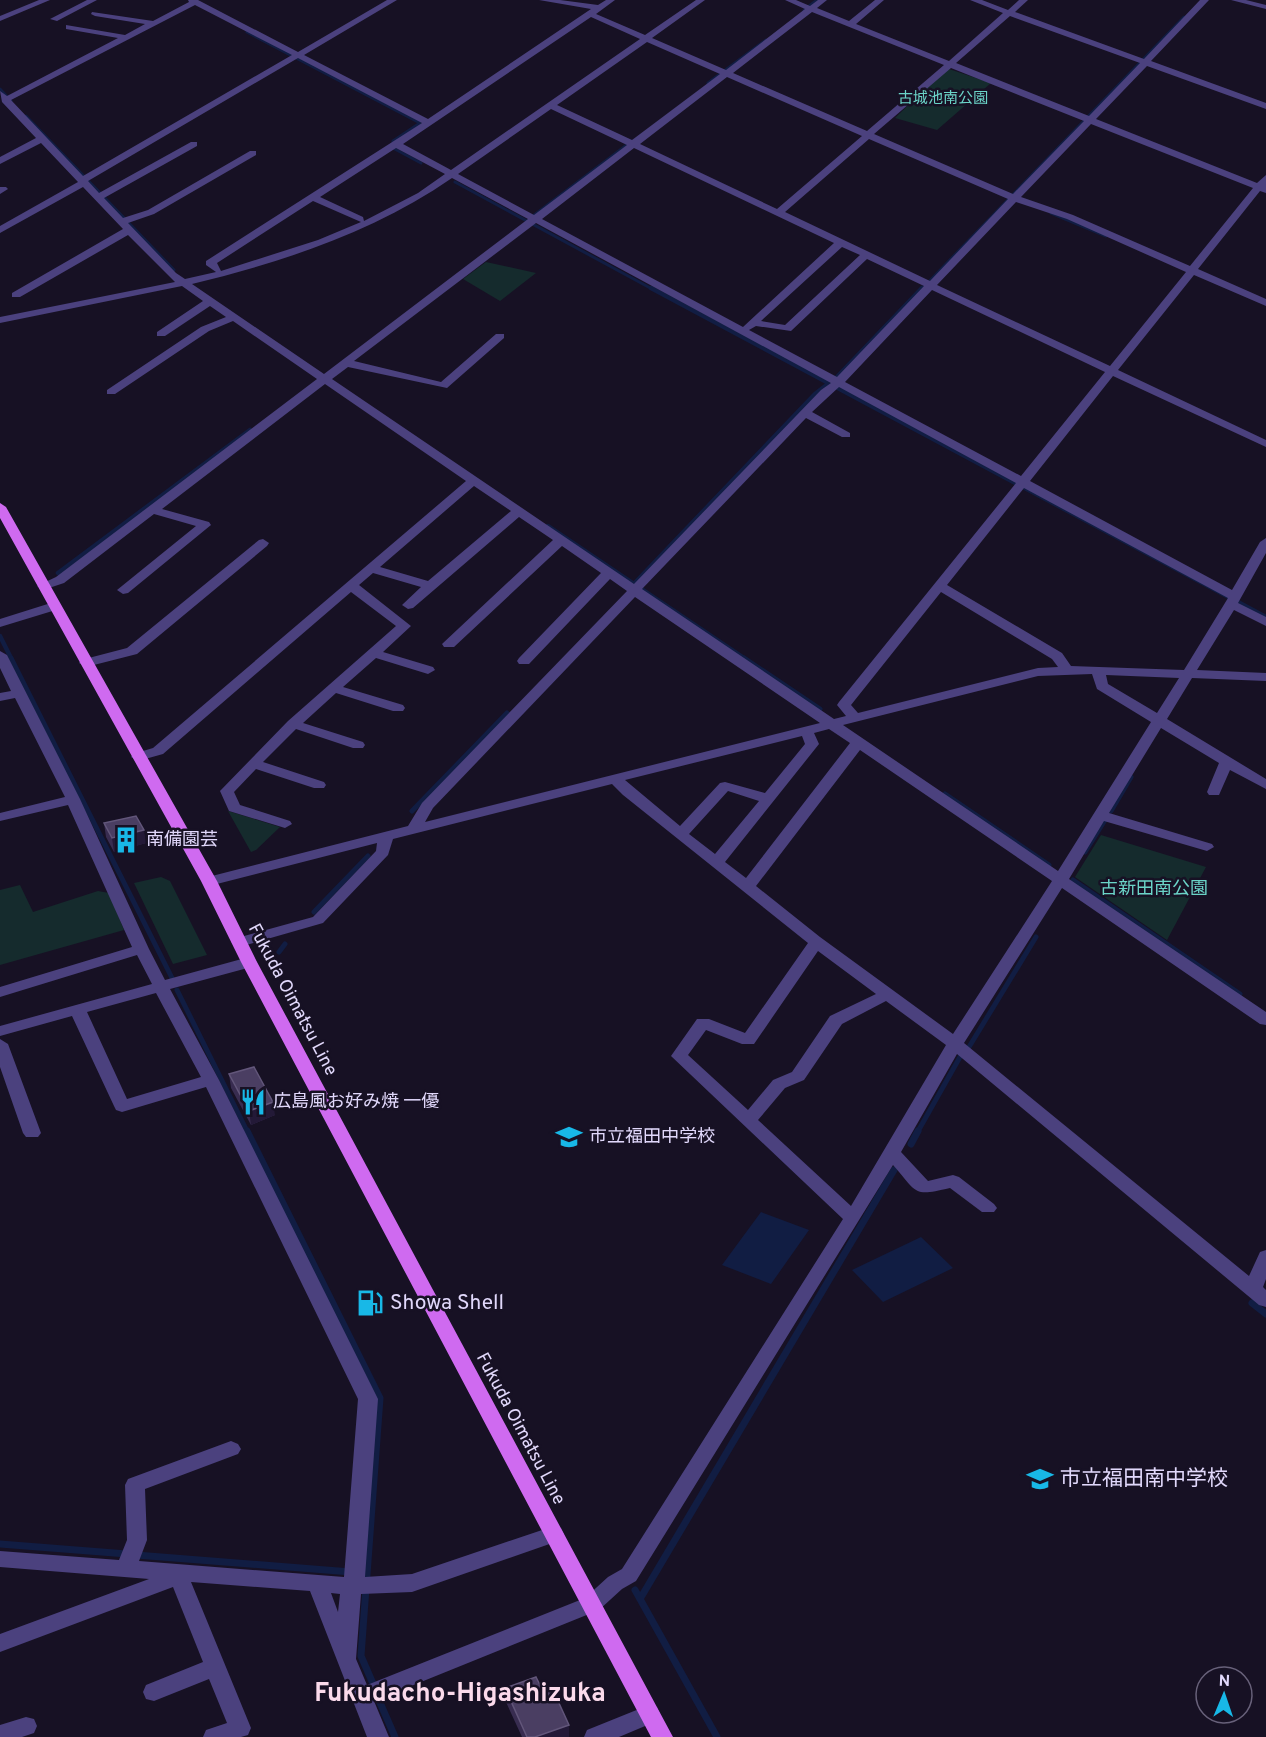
<svg xmlns="http://www.w3.org/2000/svg" width="1266" height="1737" font-family="Overpass,'Noto Sans JP',sans-serif">
<style>
.green{fill:#152b2d}
.water{fill:#111d43}
.lines{fill:none;stroke-linecap:round;stroke-linejoin:round}
.stream-far3{stroke:#111d43;stroke-width:3}
.stream-far2{stroke:#111d43;stroke-width:4.5}
.stream-far1{stroke:#111d43;stroke-width:5}
.stream{stroke:#111d43;stroke-width:7}
.minor{fill:#4b417e;fill-rule:evenodd}
.major{fill:#cf6af0;fill-rule:evenodd}
.wall{fill:#382c50}
.shaded-wall{fill:#231937}
.building{fill:#4a3e62;stroke:#62567a;stroke-width:1.5}
.labels{text-anchor:middle;dominant-baseline:central;stroke-width:5;stroke-linejoin:round;paint-order:stroke}
.far-park-label{font-size:15px;fill:#6bd4c8;stroke:#171124}
.poi-label{font-size:18px;fill:#e1d8fb;stroke:#171124;text-anchor:start}
.park-label{font-size:18px;fill:#6bd4c8;stroke:#171124}
.street-label{font-size:18px;fill:#e1d8fb;stroke:#171124}
.near-poi-label{font-size:21px;fill:#e1d8fb;stroke:#171124;text-anchor:start}
.near-quarter-label{font-size:26px;font-weight:bold;fill:#fbdaeb;stroke:#171124}
</style>
<rect width="100%" height="100%" fill="#171124"/>
<path class="green" d="M946,68L991,83L937,130L895,118Z
M486,262L536,273L500,301L463,279Z
M228,811L280,827L256,850L251,852Z
M1101,835L1206,867L1167,940L1075,877Z
M161,877L170,881L207,955L173,964L134,883Z
M20,885L33,912L98,891L109,893L124,930L0,965V890Z"/>
<path class="water" d="M761,1212L809,1230L771,1284L722,1265Z
M921,1237L953,1268L883,1302L852,1270Z"/>
<g class="lines">
<path class="stream-far3" d="M804,10L817,0
M247,32L420,123L393,141V148L421,163
M708,83L766,40
M0,89L11,101
M26,116L174,270
M455,182L654,290
M1051,213L1106,236
M533,216L632,141
M921,290L1184,17"/>
<path class="stream-far2" d="M651,288L1266,617
M548,526L747,660
M58,573L250,430
M631,587L815,394L837,377L922,288
M0,636L12,660"/>
<path class="stream-far1" d="M11,658L172,978
M744,658L820,709
M945,794L1049,865
M412,811L507,713
M1111,811L1131,777
M1085,852L1105,820
M1073,880L1240,994
M314,912L368,856
M279,952L285,944
M177,990L248,1133
M969,1047L1036,937
M917,1133L960,1057"/>
<path class="stream" d="M247,1131L380,1398L361,1656L374,1686
M911,1144L918,1131
M1252,1303L1266,1314
M0,1544L127,1554
M136,1555L351,1572
M635,1590L717,1737
M640,1599L894,1170
M378,1698L395,1737"/>
<path class="minor" d="M39,0H50L0,21V16Z
M87,0H97L57,21L50,19Z
M188,0H198L298,52L387,0H397L304,55L428,119L591,9L539,0H560L598,5L606,0H615L596,14L645,35L696,0H705L652,38L726,70L805,9L785,0H796L810,6L818,0H827L817,8L849,21L875,0H884L856,24L949,61L1003,13L970,0H982L1008,10L1019,0H1028L1015,12L1144,59L1200,0H1209L1151,61L1266,103V109L1147,66L1096,119L1257,183L1266,175V193L1260,191L1198,269L1266,299V306L1194,275L1118,370L1266,440V447L1113,376L1030,481L1232,590L1260,542L1266,538V553L1238,603L1266,617V626L1234,610L1197,670L1266,673V681L1192,678L1167,719L1266,779V789L1230,770L1219,795H1209L1207,792L1219,763L1161,728L1109,813L1212,844L1214,847L1207,851L1104,821L1069,879L1266,1012V1025L1260,1024L1062,888L964,1043L1249,1276L1260,1252L1266,1250V1279L1263,1287L1266,1290V1307L1259,1305L957,1054L901,1152L928,1181L953,1175L959,1177L994,1204L997,1208L994,1212H982L950,1188C912,1197 918,1193 893,1165L636,1581L622,1589L599,1610L374,1701L389,1737H367L310,1591L191,1582L251,1728L248,1735L241,1737H203L206,1730L227,1723L209,1679L154,1701L146,1699L143,1692L146,1685L203,1662L173,1587L0,1652V1634L149,1579L0,1567V1551L119,1560L127,1540L125,1485L128,1479L231,1441L238,1444L241,1449L238,1454L145,1489L147,1540L139,1561L344,1577L358,1399L206,1087L122,1112L116,1110L114,1106L72,1016L0,1036V1026L152,984L137,955L0,997V987L132,947L68,805L0,821V813L65,797L15,698L0,701V693L11,691L0,668V651L7,655L80,799L149,949L165,980L249,957L257,962L255,966L170,989L219,1080L378,1399L365,1577L412,1574L554,1526L561,1528L564,1534L561,1540L412,1592L361,1594L356,1659L367,1685L585,1598L608,1577L622,1569L843,1219L671,1056L697,1019H709L745,1033L808,943L623,795L612,784L393,839L388,855L323,923L239,947L231,942L233,939L313,917L376,851L377,843L209,886L201,881L204,878L408,826L422,803L627,591L610,579L529,664H519L517,661L519,658L601,573L562,546L454,647H444L442,644L553,540L519,517L413,608L408,609L402,605L421,587L373,573L359,585L411,626L383,652L433,667L435,670L428,674L376,658L343,687L403,705L405,708L403,711H393L336,693L303,723L363,742L365,745L363,748H353L296,729L263,762L324,782L326,785L324,788H314L256,769L234,792L240,805L290,821L292,824L285,828L229,811L220,791L288,721L396,626L351,592L163,754L138,761L131,757L133,754L153,748L466,481L325,384L162,509L209,522L211,525L128,593L123,594L117,590L196,526L154,514L64,583L43,590L37,586L56,577L317,379L233,321L209,331L115,394H107V390L201,327L226,317L210,306L165,336H157V332L203,301L182,286L0,323V317L175,282L128,235L20,297H12V293L123,229L83,187L0,233V226L78,182L41,143L0,164V157L36,138L2,102L0,91L7,96L118,38L66,29V25L125,35L145,24L95,16L91,14L92,12L153,21L189,2ZM195,5L292,55L83,176L11,100ZM812,12L944,65L867,131L733,73ZM1010,16L1140,63L1089,116L956,63ZM591,17L640,39L451,170L403,144ZM647,42L720,74L632,140L557,105ZM298,58L422,123L206,261V265L216,272L185,279L176,273L128,223L154,214L256,155V151H250L148,210L123,218L104,198L197,146V142H191L99,193L88,181ZM951,68L1084,121L1013,194L874,134ZM727,77L862,136L777,209L640,144ZM551,109L627,145L534,215L458,174ZM1091,124L1253,188L1190,266L1073,215L1021,197ZM869,139L1008,199L930,281L785,212ZM396,148L445,174L418,193L364,221L363,217L320,197ZM634,148L834,243L743,327L542,219ZM452,178L528,219L324,374L192,284C283,262 374,232 452,178ZM313,201L361,222L318,240L221,271L217,263ZM1016,202L1067,219L1186,272L1110,366L937,285ZM536,223L831,383L821,390L634,584L332,379L348,367L447,388L504,338V334H496L441,382L354,361ZM842,247L860,255L785,325L761,321ZM867,259L924,286L837,377L749,330L756,326L791,331ZM932,290L1105,372L1021,476L845,382ZM839,387L1016,483L839,702L837,705L846,716L834,719L642,589L806,418L842,437H850V433L812,412ZM474,486L511,511L428,581L380,567ZM1024,488L1228,598L1184,670L1071,666L1062,653L947,585ZM941,592L1052,659L1058,667L1038,668L858,713L851,705ZM635,597L820,723L425,822L433,808ZM1092,674L1097,689L1151,722L1058,871L843,725L1038,676ZM1106,675L1179,678L1157,713L1108,684ZM829,729L850,743L746,878L725,862L819,744L814,733ZM802,736L805,744L765,793L725,782L720,783L680,826L625,780ZM860,750L1052,881L953,1034L820,937L756,886ZM728,791L759,801L715,854L689,834ZM818,951L876,994L830,1016L792,1072L773,1080L748,1110L688,1055L706,1030L742,1044H754ZM156,993L201,1077L127,1099L87,1012ZM886,1001L946,1045L851,1206L758,1120L785,1088L804,1080L842,1024ZM331,1593L340,1594L338,1612Z
M1231,0H1246L1266,5V9Z
M0,187H6L8,189L0,194Z
M263,539L269,543L267,546L137,654L86,667L79,663L81,660L127,648L259,540Z
M54,602L60,606L59,609L0,627V619Z
M0,1039L8,1044L41,1133L38,1137H26L23,1133L0,1067Z
M649,1705L657,1707L660,1714L657,1721L619,1737H584L587,1730Z
M26,1717L34,1719L37,1726L34,1733L22,1737H0V1725Z"/>
<path class="major" d="M0,503L6,507L217,881L257,962L673,1737H651L241,962L201,881L0,518Z"/>
</g>
<path class="wall" d="M104,823L146,843L114,852L106,837Z
M229,1074L275,1115L251,1125L231,1088Z
M505,1688L543,1691L569,1737H522L506,1702Z"/>
<path class="shaded-wall" d="M144,830L146,843L114,852L112,838Z
M273,1102L275,1115L251,1125L249,1111Z
M569,1725V1737H535Z"/>
<path class="building" d="M136,816L144,830L112,838L104,823Z
M254,1067L273,1102L249,1111L229,1074Z
M536,1677L543,1691L552,1688L569,1725L535,1737H527L505,1688Z"/>
<defs>
<g id="building-bare" transform="scale(2.07)"><path d="M-4-6H4V6H1V3H-1V6H-4ZM-2.5-4.3h1.7v1.8h-1.7ZM.8-4.3h1.7v1.8H.8ZM-2.5-1h1.7V.8h-1.7ZM.8-1h1.7V.8H.8Z" fill="#18b8e7" stroke="#171124" stroke-width="2.5" paint-order="stroke"/></g>
<g id="restaurant-bare" transform="scale(2.07)"><path d="M-5-6h1v4h1v-4h1v4h1v-4h1v5L-1.5 .5V6h-2V.5L-5-1ZM5-6V6H3V1.5H1.5Q1.5-4 5-6Z" fill="#18b8e7" stroke="#171124" stroke-width="2.5" paint-order="stroke"/></g>
<g id="school-bare" transform="scale(2.07)"><path d="M0-5L7-2L0 1L-7-2ZM-4 1L0 2.5L4 1V4Q0 6-4 4Z" fill="#18b8e7" stroke="#171124" stroke-width="2.5" paint-order="stroke"/></g>
<g id="fuel-bare" transform="scale(2.07)"><path d="M-5.5-6h7V0h2V4h1.3V-2.5L3-4.5l.8-.8L6-3V5H2.5V1h-1V6h-7ZM-4.2-4.7v3.2H.2V-4.7Z" fill="#18b8e7" stroke="#171124" stroke-width="2.5" paint-order="stroke"/></g>
</defs>
<g fill-rule="evenodd">
<use href="#building-bare" x="126" y="840"/>
<use href="#restaurant-bare" x="253" y="1102"/>
<use href="#school-bare" x="569" y="1137"/>
<use href="#fuel-bare" x="370" y="1303"/>
<use href="#school-bare" x="1040" y="1479"/>
</g>
<g class="labels">
<g class="far-park-label">
<text x="943" y="99">古城池南公園</text>
</g>
<g class="poi-label">
<text x="146" y="840">南備園芸</text>
<text x="273" y="1102">広島風お好み焼 一優</text>
<text x="589" y="1137">市立福田中学校</text>
</g>
<g class="park-label">
<text x="1154" y="889">古新田南公園</text>
</g>
<g class="street-label">
<text transform="translate(292 1000) rotate(62)">Fukuda Oimatsu Line</text>
<text transform="translate(520 1429) rotate(62)">Fukuda Oimatsu Line</text>
</g>
<g class="near-poi-label">
<text x="390" y="1303">Showa Shell</text>
<text x="1060" y="1479">市立福田南中学校</text>
</g>
<g class="near-quarter-label">
<text x="460" y="1694">Fukudacho-Higashizuka</text>
</g>
</g>
<g transform="translate(1224 1695) rotate(2)"><circle r="28" fill="#171124" stroke="#68617a" stroke-width="1.5"/>
<path d="M0-4.5L10 22L0 15L-10 22Z" fill="#18b8e7"/>
<text y="-9" font-size="16" font-weight="bold" text-anchor="middle" fill="#e1d8fb">N</text>
</g>
</svg>
